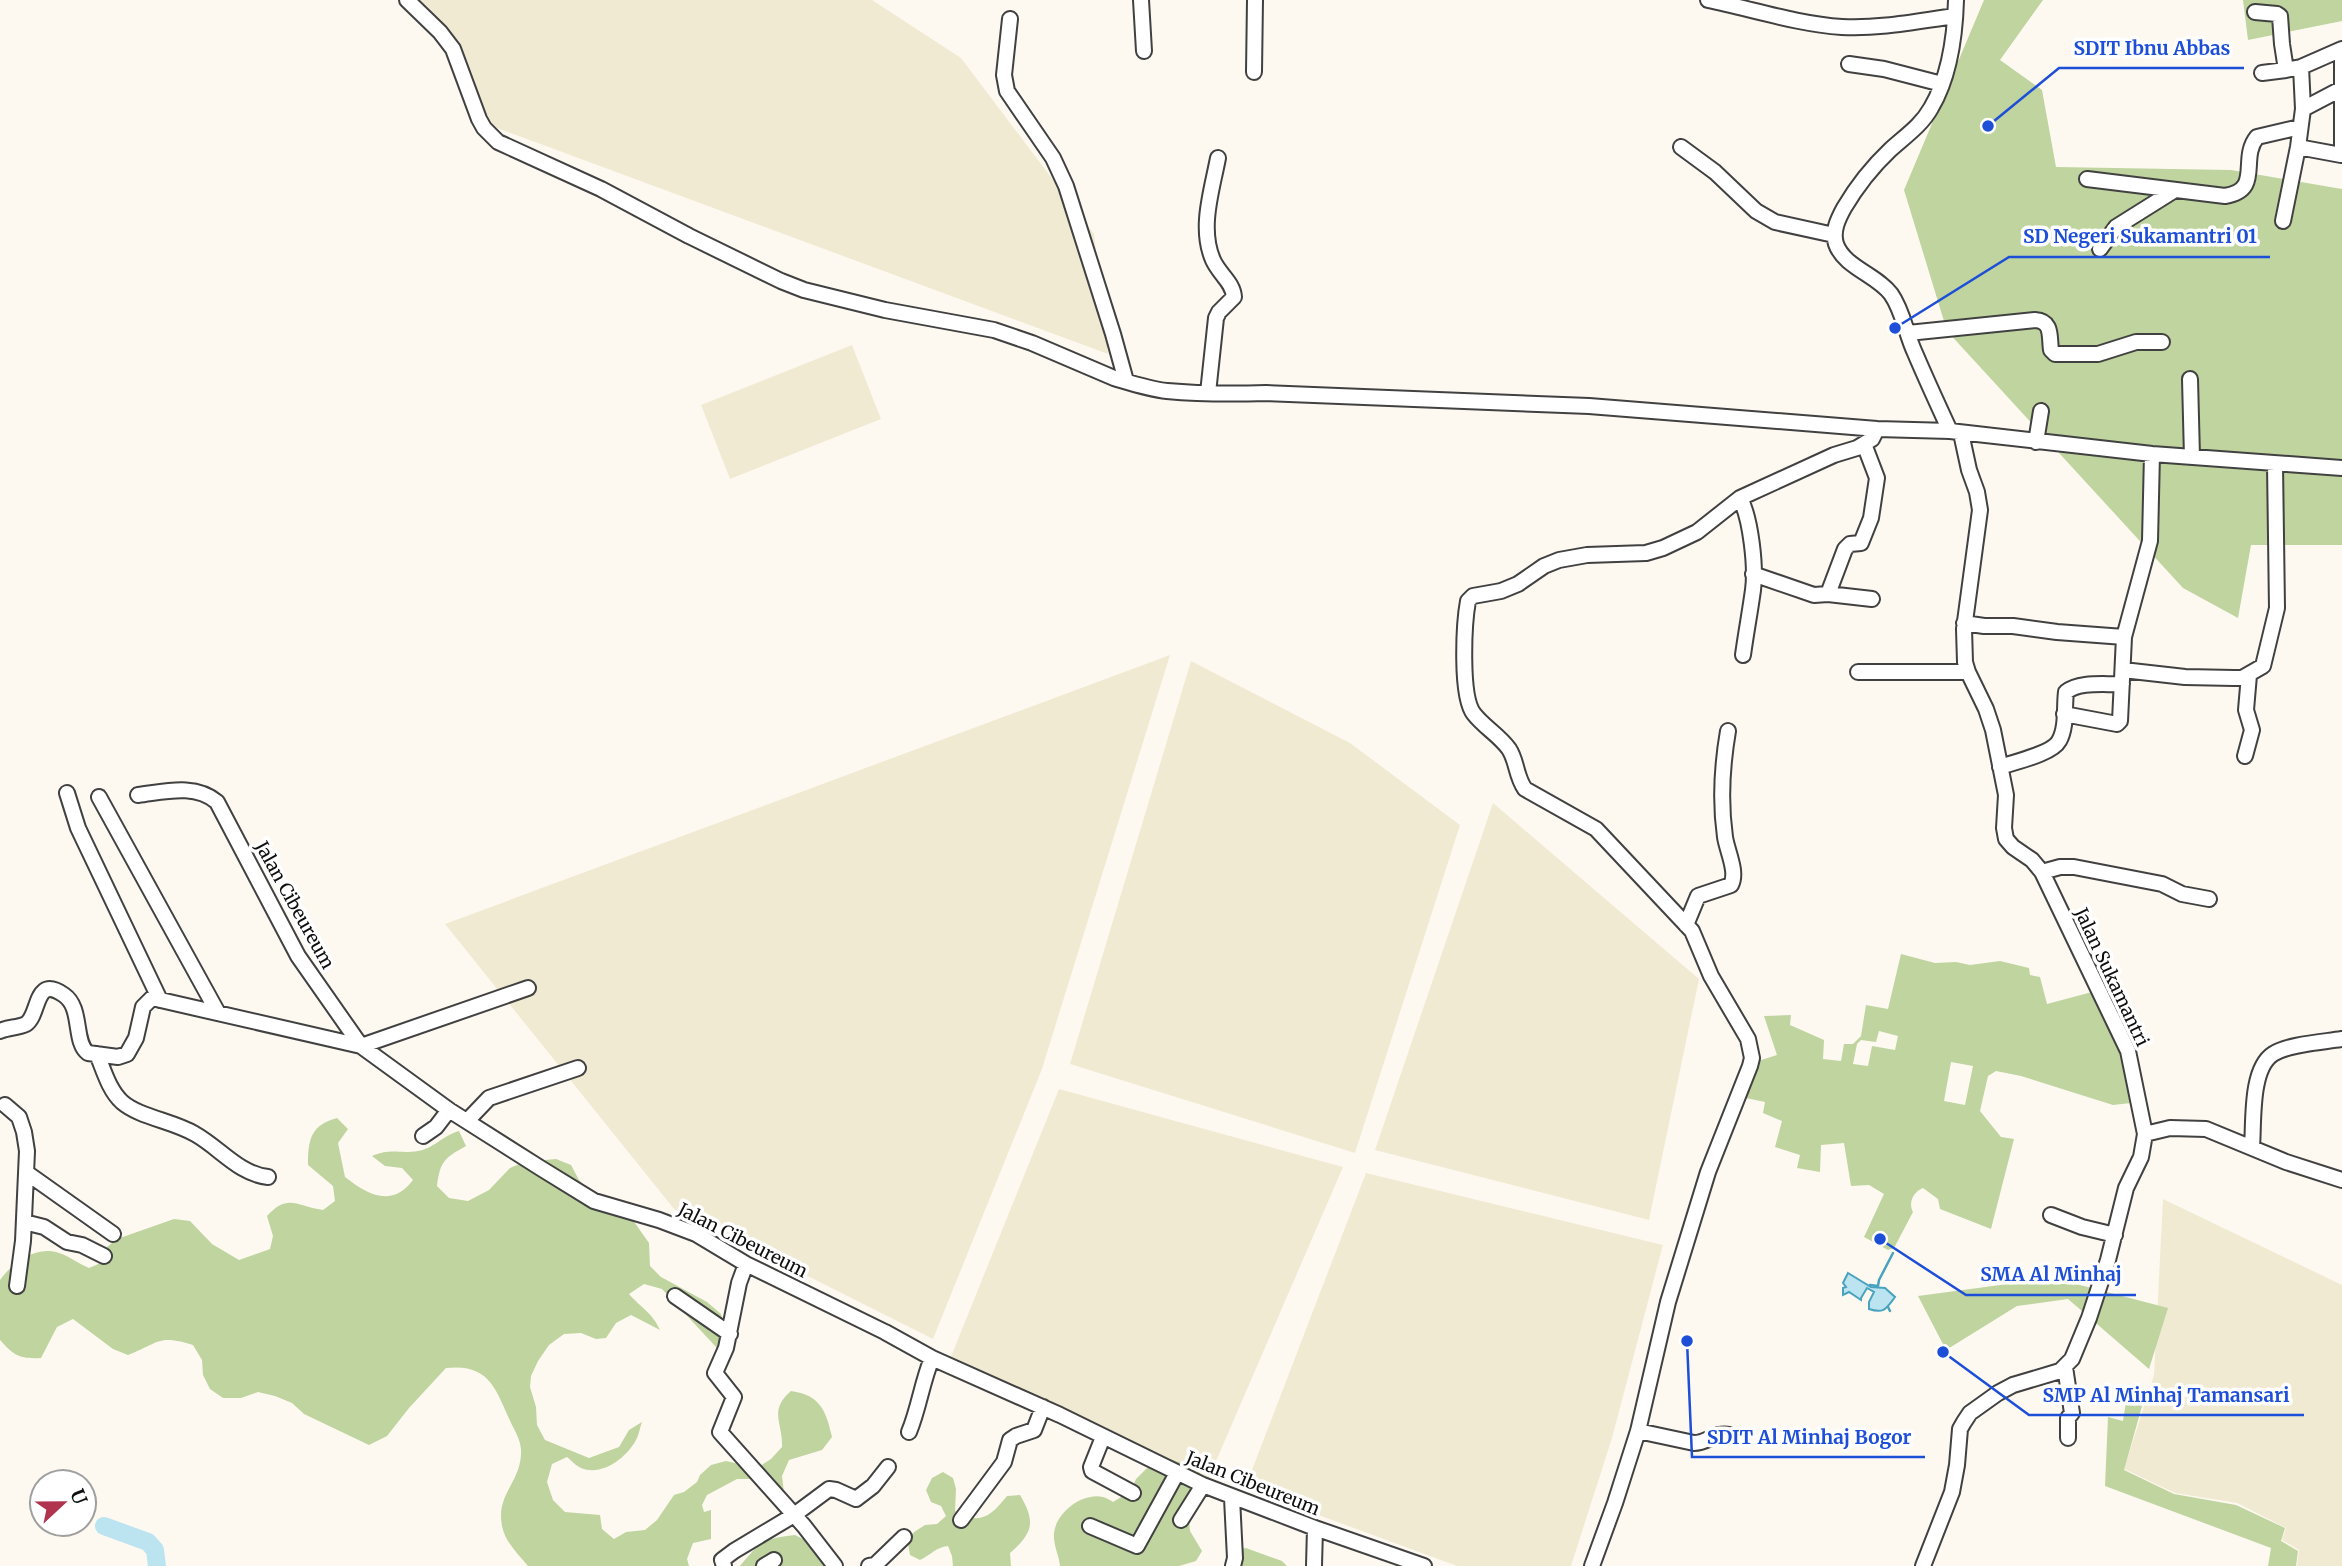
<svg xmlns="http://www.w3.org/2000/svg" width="2342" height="1566" font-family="Merriweather,serif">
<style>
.farmland{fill:#f1ead3}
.forest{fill:#bfd49f;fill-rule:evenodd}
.water{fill:#bbe4f0;stroke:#49a3bf;stroke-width:2}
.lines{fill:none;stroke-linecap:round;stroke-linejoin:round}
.stream{stroke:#49a3bf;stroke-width:2.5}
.river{stroke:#bbe4f0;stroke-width:18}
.minor-casing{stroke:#414141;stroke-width:18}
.minor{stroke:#fff;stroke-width:14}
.labels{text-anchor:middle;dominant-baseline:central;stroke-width:7;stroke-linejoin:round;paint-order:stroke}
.street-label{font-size:18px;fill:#0e0e0e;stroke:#fff}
.leader{fill:none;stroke:#1d4ed8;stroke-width:2.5}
.callout-dot{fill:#1d4ed8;stroke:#fff;stroke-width:2.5}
.callout-label{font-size:19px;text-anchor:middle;font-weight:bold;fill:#1d4ed8;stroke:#fff;stroke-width:7;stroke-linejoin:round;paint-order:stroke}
</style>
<rect width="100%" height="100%" fill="#fdf9f1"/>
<path class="farmland" d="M413,0H872L961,58L1094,234L1108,354L489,125L458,45Z
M852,345L881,419L730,479L701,405Z
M1170,655L1042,1069L933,1339L674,1209L445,924Z
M1191,661L1350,743L1460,825L1355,1153L1070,1064Z
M1493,803L1699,979L1649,1220L1375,1150Z
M1059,1089L1343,1167L1207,1482L950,1359Z
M1366,1173L1663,1245L1612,1438L1571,1566H1457L1245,1488Z
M2163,1199L2342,1285V1566H2297L2299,1550L2282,1540L2286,1528L2237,1503L2175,1493L2124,1469L2154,1375Z"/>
<path class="forest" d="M1984,0H2043L2000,60L2042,90L2056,167L2231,170L2342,189V545H2251L2238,618L2183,588L1947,331L1904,190Z
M2243,0H2342V21L2248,40Z
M1901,954L1935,963L1956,962L1970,965L2000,961L2029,968L2030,975L2040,977L2047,1004L2092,992L2117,1041L2131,1103L2113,1105L2021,1076L1996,1071L1988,1076L1980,1111L2001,1137L2014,1139L1991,1229L1940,1209L1938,1199L1923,1188C1913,1192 1908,1203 1913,1212L1894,1248L1888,1250L1864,1237L1884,1194L1869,1185L1851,1186L1844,1143L1821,1145L1820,1172L1797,1168L1800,1155L1775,1147L1782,1121L1763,1113L1765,1102L1746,1098L1758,1061L1777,1055L1764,1016L1791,1015L1790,1025L1824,1040L1823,1059L1841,1061L1844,1044H1853L1861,1036L1866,1005L1888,1009ZM1879,1031L1898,1036L1895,1050L1872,1046L1868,1066L1853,1064L1857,1044L1861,1040L1876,1042ZM1951,1062L1973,1066L1965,1105L1944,1101Z
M337,1118L348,1129L338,1143L345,1177C368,1195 392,1208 413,1180L402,1168L385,1166L372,1156C391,1148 399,1154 418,1151C433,1149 442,1136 459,1131L466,1146C444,1158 440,1162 437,1186L449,1198L468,1201L489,1190L510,1168L524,1162L556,1159L571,1165L579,1180L590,1192L630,1216L649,1243L650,1266L661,1277L707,1302L721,1314L725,1331L717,1348L662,1289L644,1284L629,1294C642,1309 652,1312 660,1330L631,1315L616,1323L606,1338L596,1339L581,1333L564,1334L549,1345L538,1361L531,1376L530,1387L536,1407L537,1425L545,1440L589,1458L619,1447L629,1430L642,1422C640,1427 639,1434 637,1438C628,1457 602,1477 581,1468C576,1466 571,1460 567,1457L552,1464L547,1482L553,1500L565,1512L600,1515L602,1529L614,1539L626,1532L645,1530L657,1520L674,1495L684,1492L697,1482L700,1475L711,1465L726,1461L757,1468L771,1459L782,1447C783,1422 768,1411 791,1391C820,1395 826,1410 832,1437L822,1450L789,1460L782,1476L784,1493L754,1479H737L707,1495L702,1505L704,1512L711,1510V1539L693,1543L687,1559L689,1566H528C518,1554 505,1542 502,1526C496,1495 519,1484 521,1455C522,1443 517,1435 512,1425C496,1391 491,1363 446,1368L409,1408L387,1436L369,1445L304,1414L292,1403L275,1396L258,1392L241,1398H223L210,1389L203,1375L202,1360L193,1345C158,1334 159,1343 128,1355L113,1349L73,1319L57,1327L41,1358C20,1359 14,1356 0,1340V1280C12,1263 36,1245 59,1253C69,1256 79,1264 89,1268L103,1262L107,1247L117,1239L174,1219L190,1221L212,1244L239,1260L270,1249L273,1236L267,1216C288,1193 296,1206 323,1210L335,1201L333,1186L308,1165C308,1139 311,1125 337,1118Z
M2053,1278L2168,1308L2149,1369L2068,1299L2017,1306L1946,1350L1918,1296Z
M2128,1389L2146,1392L2124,1470L2174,1494L2236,1505L2285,1528L2281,1541L2298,1551L2296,1566H2268L2271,1548L2105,1486L2108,1417L2123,1421Z
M1169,1459C1190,1465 1206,1469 1208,1494L1189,1520L1190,1531L1202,1551L1196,1561L1179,1566H1060C1059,1555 1053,1545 1054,1533C1056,1513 1082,1492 1103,1497C1107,1498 1110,1500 1113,1502L1131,1491L1136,1479L1146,1469L1157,1463Z
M943,1472L953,1478L956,1489L955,1511C980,1526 991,1516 1007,1496L1020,1495C1036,1522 1033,1533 1010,1553L1011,1566H953L952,1556L948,1546C936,1547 931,1555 920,1560L910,1555L908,1543L914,1532L925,1525L937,1524L946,1516L941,1506L931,1502L926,1490L932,1478Z
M795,1535L809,1542L833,1566H740C761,1541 762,1539 795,1535Z
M1246,1548L1282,1561L1287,1566H1226L1232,1550Z"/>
<path class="water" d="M1848,1273L1871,1287L1885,1288L1895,1297C1886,1309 1884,1314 1869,1309V1302L1874,1292L1867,1288L1861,1298V1300L1849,1292L1843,1295V1288L1846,1287L1843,1283Z"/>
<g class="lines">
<path class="stream" d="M1870,1285L1878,1286L1879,1280L1893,1253
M1888,1307L1890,1311"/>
<path class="river" d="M104,1526L148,1542L155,1550L157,1566"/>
<g class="minor-casing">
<path id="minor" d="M407,0L440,32L453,49L479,119L484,128L498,142L601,189L689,236L781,281L804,290L885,310L994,330L1032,343L1114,378C1131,383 1149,389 1167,391C1200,394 1233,394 1266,393L1589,406L1877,429L1950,431L2152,454L2342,468
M1141,0L1144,51
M1708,0C1752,9 1797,24 1842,27C1880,29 1918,21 1955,16
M2255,12L2277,14L2280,16L2282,44L2286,70L2301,67L2342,49
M1010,19L1004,75L1007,91L1053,158L1066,186L1113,334L1126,381
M2342,52V155
M1849,64L1884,69L1942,84
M2301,67L2303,109
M1254,72L1255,0
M2262,73L2286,70
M1681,147L1715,172L1756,211L1775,222L1834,235
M2298,147L2341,155
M2087,179L2225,196C2263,190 2239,159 2257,137L2300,127
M2283,221L2298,147L2303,109L2341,89
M2100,249L2116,227L2175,190
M1908,333L2035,320C2053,321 2049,337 2051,350L2055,354H2098L2136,342H2162
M2190,379L2192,457
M1208,393L1216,318L1219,312L1234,297C1233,282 1219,274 1213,260C1199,228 1212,190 1218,158
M1950,431C1938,405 1926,379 1915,353C1906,334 1903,311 1891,294C1877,275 1844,267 1836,244C1832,231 1838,219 1844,208C1857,186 1871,168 1890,150C1904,137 1921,126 1931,108C1950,76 1955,37 1956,0
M2036,442L2041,411
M1864,444L1877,478L1871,518L1861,543L1850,544L1845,549L1828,594L1872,599
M1740,498C1751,519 1756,567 1753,590C1750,612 1746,633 1743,655
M1753,574L1814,595L1828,594
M1964,623L1984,626H2013L2057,632L2124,637
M2123,670L2185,677L2234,678H2242L2263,666L2277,608L2275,465
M1858,672H1968
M2064,714L2117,724L2120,721L2124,637L2150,541L2152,454
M2245,756L2252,730L2246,710L2249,675
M2000,767C2014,762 2052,754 2059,741C2067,727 2064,707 2066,692C2080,681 2105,685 2122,684
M67,793L78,828L160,1000
M138,795C164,792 195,783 217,802L298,956L361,1046L449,1110L542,1169L594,1201L659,1220L696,1234L746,1264L885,1332L932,1358L1060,1415L1203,1485L1315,1528L1424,1566
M99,797L218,1013
M2042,872L2060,867H2074L2162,884L2182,894L2209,899
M1686,925L1698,896L1731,885C1738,872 1727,851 1725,837C1720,802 1722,766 1728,731
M0,1031C8,1027 18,1028 26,1024C40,1015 34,974 64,995C83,1008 73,1042 88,1053L118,1057L127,1054L136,1038L143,1007L152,998L361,1046L528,988
M97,1054C104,1071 109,1090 122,1102C139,1117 173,1121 195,1134C220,1148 239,1174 268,1177
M5,1105L19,1117L24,1132L27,1151L23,1241L17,1286
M467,1121L489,1098L578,1068
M2145,1134L2170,1128L2206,1129L2286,1162L2342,1180
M423,1136L436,1127L449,1110
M2252,1147C2254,1122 2250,1069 2273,1054C2288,1044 2324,1042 2342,1039
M27,1173L113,1234
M2051,1215L2082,1227L2115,1235
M24,1222L44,1227L67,1242L82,1245L104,1256
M746,1264L739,1283L726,1348L715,1373L734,1397L720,1432L804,1526L835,1566
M675,1296L730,1334
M2065,1367L2072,1413L2068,1418V1438
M1638,1431L1694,1443C1708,1443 1713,1432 1730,1435
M909,1432C919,1408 922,1382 932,1358
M1103,1437L1091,1467L1092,1471L1133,1493
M1232,1498L1235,1558L1233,1566
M961,1520L1004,1462L1010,1440L1016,1436L1034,1430L1043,1407
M1181,1520L1203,1485
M1090,1526L1137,1546L1177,1473
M724,1566L722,1560L734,1551L794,1515L829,1489L836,1490L856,1499L873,1486L888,1467
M764,1566L774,1560
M869,1566L875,1565L904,1537
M1314,1566L1315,1528
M1592,1566L1615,1503L1638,1431L1668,1302L1708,1172L1750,1066L1752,1058L1748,1039L1711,976L1692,931L1596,829L1525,789C1516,777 1517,761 1509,749C1499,735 1484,727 1474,714C1460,697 1464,623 1468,601L1473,596L1501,591L1518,584L1544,566L1559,560L1587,555L1646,553L1663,548L1697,532L1740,498L1834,455L1857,448L1872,439L1877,429
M1923,1566L1952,1492L1957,1465L1960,1429L1964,1422L1970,1413L1998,1393L2013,1385L2060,1371L2072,1359L2089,1318L2108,1260L2126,1188L2141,1157L2145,1134L2128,1051L2042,872L2032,860L2013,847L2006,839L2004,828L2006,795L1993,730L1986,709L1968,672L1965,662L1964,629L1980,510L1977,492L1969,470L1961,433"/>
</g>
<use href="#minor" class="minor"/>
</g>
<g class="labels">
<g class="street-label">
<text transform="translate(295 905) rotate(61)">Jalan Cibeureum</text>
<text transform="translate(2112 977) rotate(65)">Jalan Sukamantri</text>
<text transform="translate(743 1240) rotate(27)">Jalan Cibeureum</text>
<text transform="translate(1253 1483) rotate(22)">Jalan Cibeureum</text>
</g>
</g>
<path class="leader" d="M1988 126L2059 68H2244M1895 328L2009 257H2270M1880 1239L1966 1295H2136M1943 1352L2029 1415H2304M1687 1341L1692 1457H1925"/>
<g class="callout-dot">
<circle cx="1988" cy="126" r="7"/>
<circle cx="1895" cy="328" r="7"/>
<circle cx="1880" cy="1239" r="7"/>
<circle cx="1943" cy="1352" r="7"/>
<circle cx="1687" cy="1341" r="7"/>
</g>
<g class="callout-label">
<text x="2152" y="55">SDIT Ibnu Abbas</text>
<text x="2140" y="243">SD Negeri Sukamantri 01</text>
<text x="2051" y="1281">SMA Al Minhaj</text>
<text x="2166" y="1402">SMP Al Minhaj Tamansari</text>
<text x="1809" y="1444">SDIT Al Minhaj Bogor</text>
</g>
<g transform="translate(63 1503) rotate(68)"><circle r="33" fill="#ffffff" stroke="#9f9f9f" stroke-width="2"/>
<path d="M0-5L12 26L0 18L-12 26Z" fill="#b0344d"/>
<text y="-10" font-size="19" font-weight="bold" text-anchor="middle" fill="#0e0e0e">U</text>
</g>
</svg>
